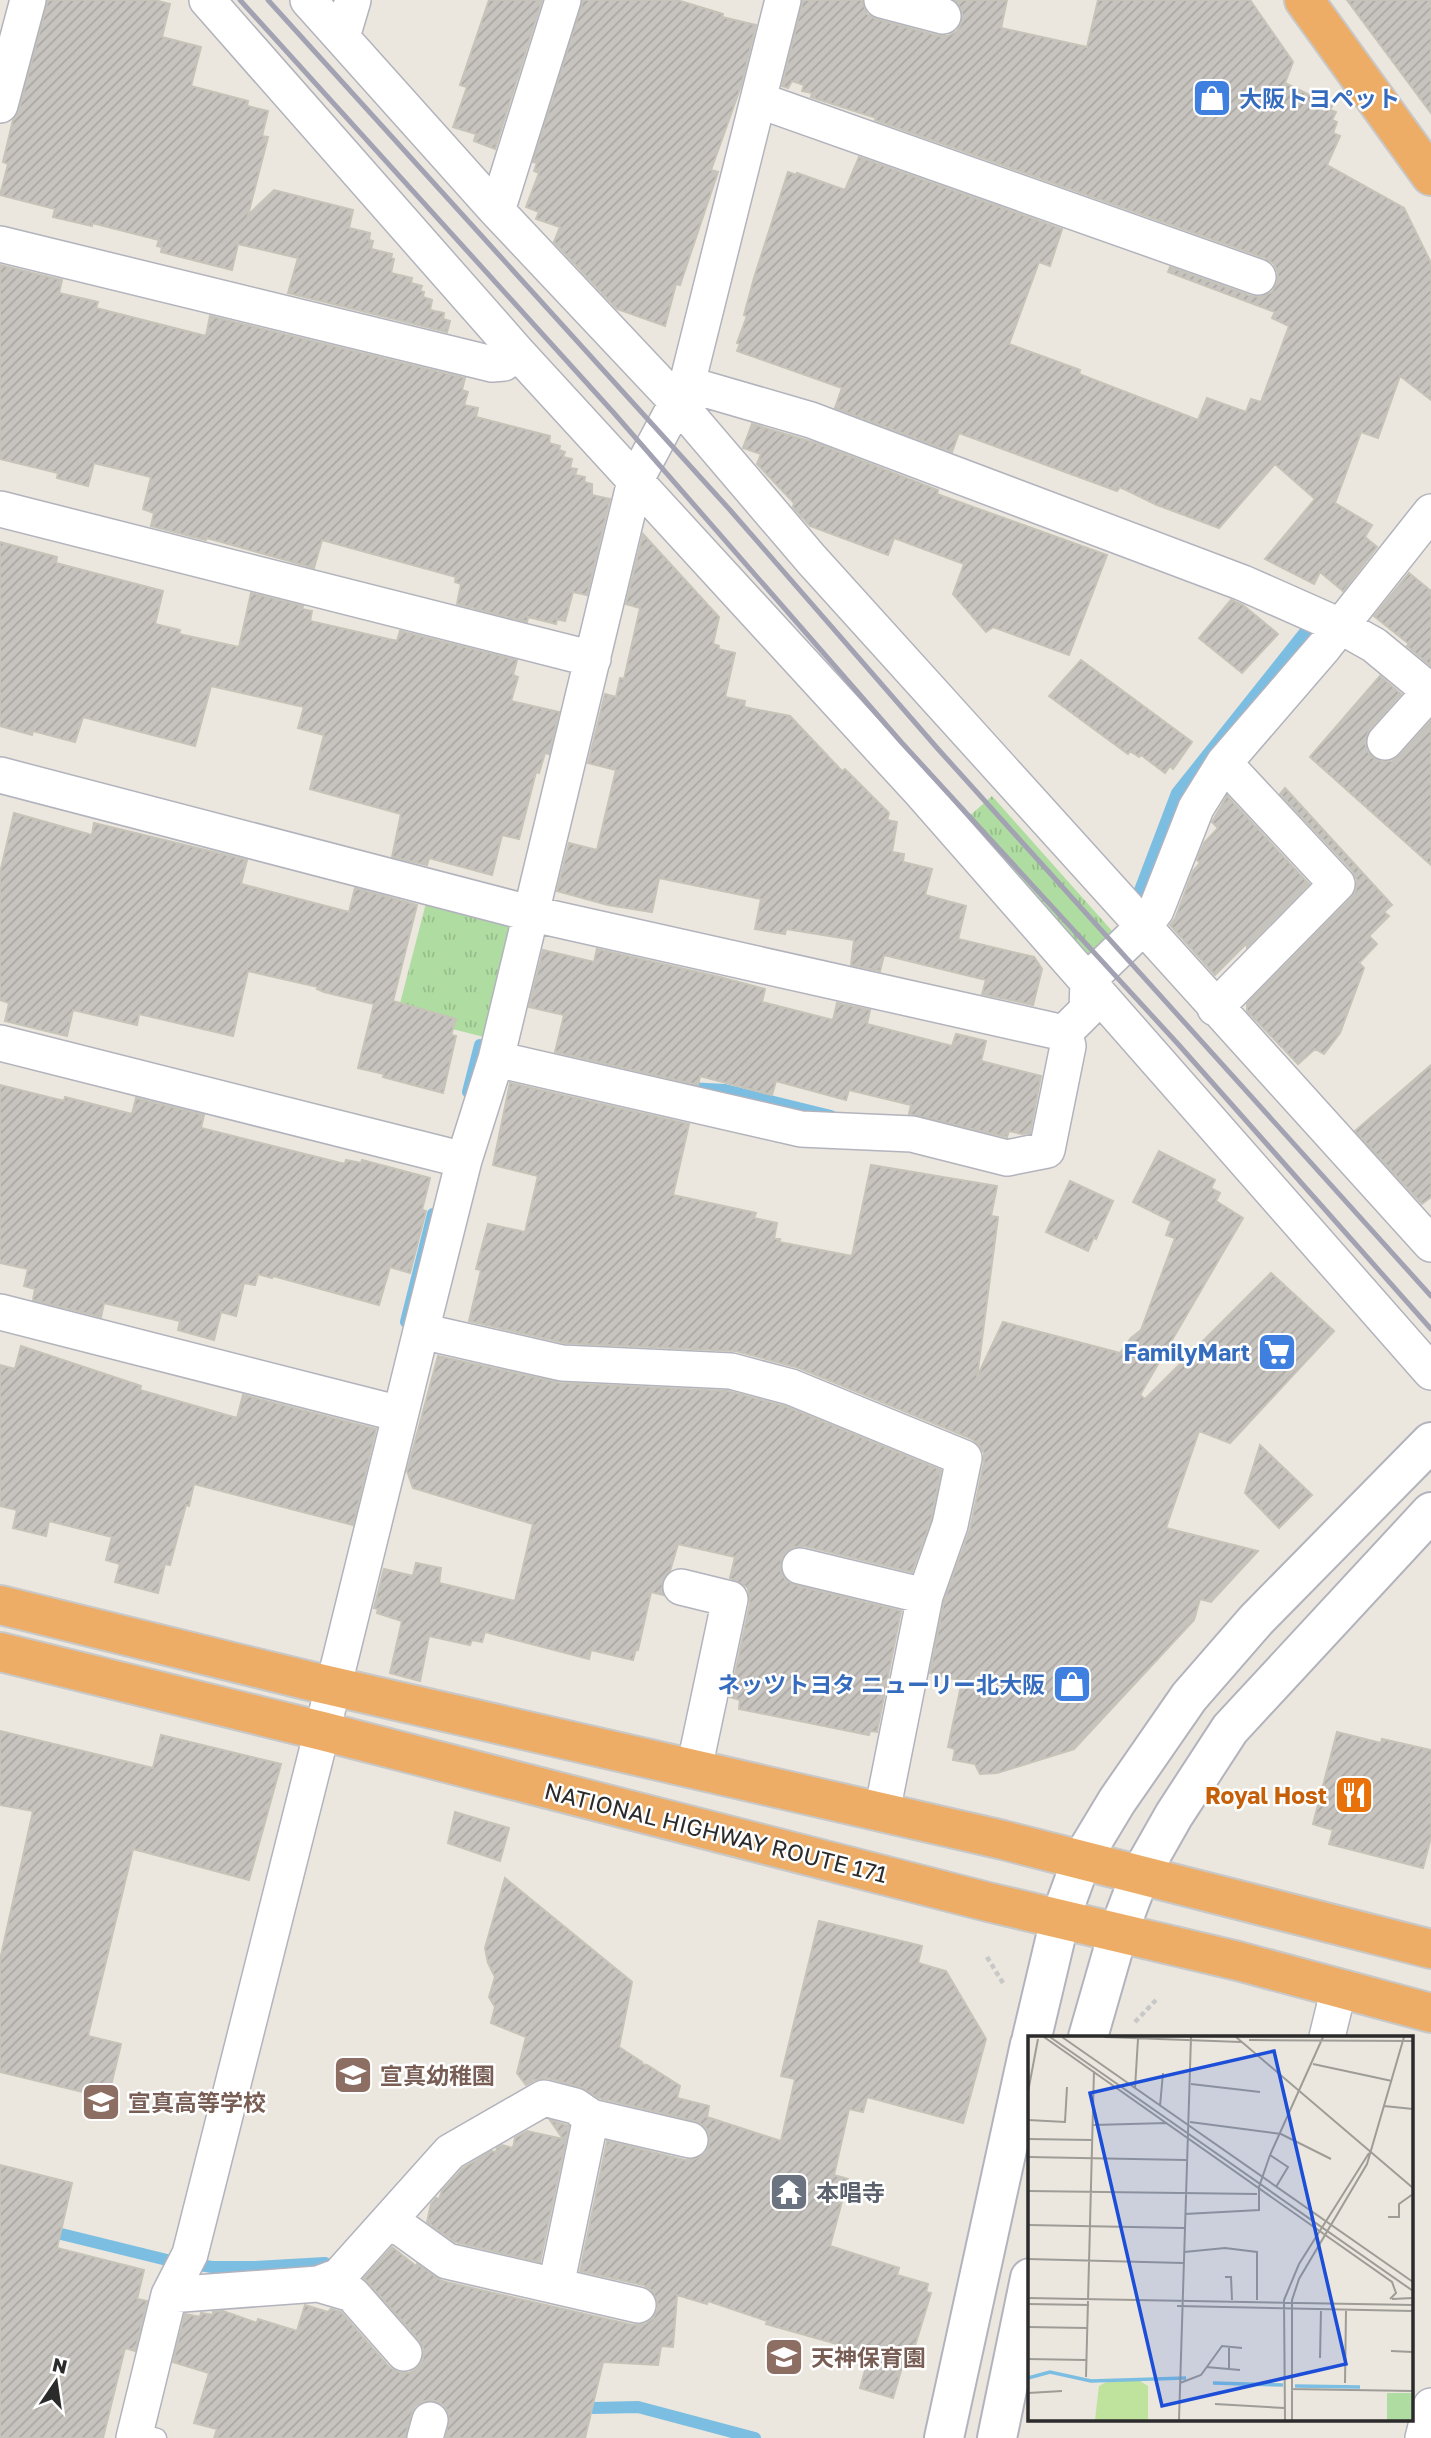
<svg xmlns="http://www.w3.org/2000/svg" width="1431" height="2438" font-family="'Golos Text','Noto Sans JP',sans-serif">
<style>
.park{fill:url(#park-tufts)}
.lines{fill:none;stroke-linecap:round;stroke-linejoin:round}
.stream{stroke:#7cbee2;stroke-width:12}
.building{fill:url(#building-hatch);stroke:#c6c3b8;stroke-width:2}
.lane-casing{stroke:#b2b3bd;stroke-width:21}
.street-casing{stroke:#b2b3bd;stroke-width:38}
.secondary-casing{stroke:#b2b3bd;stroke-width:42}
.highway-casing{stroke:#c8c8c8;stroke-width:42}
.path{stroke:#c8c8c8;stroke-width:4.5;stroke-dasharray:5 3.5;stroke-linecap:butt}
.lane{stroke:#fff;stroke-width:18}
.street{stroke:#fff;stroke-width:35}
.secondary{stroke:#fff;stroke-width:38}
.highway{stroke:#edad67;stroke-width:38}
.rail{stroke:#a2a2b3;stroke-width:5}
.labels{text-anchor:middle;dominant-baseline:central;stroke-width:5;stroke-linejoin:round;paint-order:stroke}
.shop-label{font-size:23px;font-weight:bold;fill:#366cbe;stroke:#fff;text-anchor:end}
.food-label{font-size:23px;font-weight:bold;fill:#c56008;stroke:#fff;text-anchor:end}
.street-label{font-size:23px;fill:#2b2b2b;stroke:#fff}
.education-label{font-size:23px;font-weight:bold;fill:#785e54;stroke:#fff;text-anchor:start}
.worship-label{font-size:23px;font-weight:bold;fill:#5b616d;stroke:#fff;text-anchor:start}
.inset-river{fill:none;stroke:#7cbee2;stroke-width:3.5}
.inset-road{fill:none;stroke:#9e9c96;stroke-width:2}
.view{fill:#1d4ed8;fill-opacity:0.15;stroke:#1d4ed8;stroke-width:3.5}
.inset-edge{fill:none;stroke:#2b2b2b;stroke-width:3.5}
</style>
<defs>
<pattern id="park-tufts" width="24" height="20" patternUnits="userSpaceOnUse" patternTransform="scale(1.75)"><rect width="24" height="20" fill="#afdca1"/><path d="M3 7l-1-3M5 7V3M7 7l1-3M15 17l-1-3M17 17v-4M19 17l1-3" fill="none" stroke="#97bd8b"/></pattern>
<pattern id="building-hatch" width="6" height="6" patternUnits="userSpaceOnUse" patternTransform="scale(1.75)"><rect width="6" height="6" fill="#c7c3be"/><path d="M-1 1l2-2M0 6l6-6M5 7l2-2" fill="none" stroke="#aba8a3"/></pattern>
</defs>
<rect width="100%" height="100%" fill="#ebe7de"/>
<path class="park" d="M992,796L1113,932L1086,956L965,820Z
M426,903L512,924L484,1037L397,1015Z"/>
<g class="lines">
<path class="stream" d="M1139,893L1177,793L1309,627
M688,1088L725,1090L831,1116
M468,1092L480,1045
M406,1322L433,1214
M45,2230L167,2260L212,2267H255L325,2263L335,2270
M578,2406L592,2408L638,2407L755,2438"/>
</g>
<path class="building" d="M48,0H154L170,4L162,37L201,47L191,86L248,101L247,106L268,111L262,136L268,137L248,215L274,190L353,210L349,228L370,233L369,240L373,241L371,249L392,254L391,258L394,259L391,273L412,278L411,283L422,286L420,291L424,292L423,297L432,300L430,310L444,313L443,319L450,321L447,332L288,293L298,258L238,244L232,270L161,252L162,247L157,246L159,240L92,223V226L53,217L55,209L0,195L8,164L3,162L13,120L19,110Z
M489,0H542L495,149L474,141L476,134L453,127L467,87L460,85Z
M583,0H677L723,14L722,17L756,25L741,86L711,170L718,172L680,285L676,284L665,326L617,309L554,242L560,227L536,219L539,212L526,207L539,173L534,171L537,163L533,162Z
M803,0H862L867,14L876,19L939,36H948L957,31L962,22V10L954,0H1007L1001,28L1087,47L1098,0H1250L1293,62L1285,83L1332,106L1330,110L1336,112L1332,120L1337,122L1333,133L1340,136L1327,165L1404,208L1431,263V400L1400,376L1378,438L1361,432L1335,503L1372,525L1365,537L1377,547L1343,591L1320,572L1314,584L1265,559L1315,499L1275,464L1219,528L1157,505L1120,487L1117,491L959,433L952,452L835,408L842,388L737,351L740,344L737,343L747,316L744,315L754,278L788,172L797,175V173L845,190L859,157L1062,229L1050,266L1039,262L1009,344L1080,370L1079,374L1198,420L1207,398L1246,412L1251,399L1261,402L1289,326L1272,318L1275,312L1168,272L1170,267L1251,296L1261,297L1272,292L1277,283L1278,273L1274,264L1265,258L875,120L876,118L811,97L812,93L802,91L804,85L792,81L788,88L782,86Z
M1347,0H1431V113Z
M0,265L62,280L59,293L98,302L96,308L206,336L210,316L465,378L462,390L468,392L464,405L478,408L476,417L550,436L549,443L560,446L559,450L565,452L563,457L572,459L570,468L577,469L575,475L585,477L584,482L592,484V495L610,499L587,595L573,592L565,621L557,619L556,624L528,617L527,622L457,604L461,584L455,582L456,577L322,540L314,568L207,538L206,540L151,526L154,513L143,509L151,477L94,463L88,486L57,478L58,473L0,459Z
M752,424L816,443L938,490L937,494L1107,555L1069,655L993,627L986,632L953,594L964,564L894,538L888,555L810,526L793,507L794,503L757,464L761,454L743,448Z
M643,534L719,617L713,644L719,646L718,649L735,653L725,697L745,701L744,707L790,716L842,771L845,769L889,813L887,820L897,822L892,852L904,854L903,862L932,869L925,895L966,906L958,939L1034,957L1042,969L1033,1005L982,994L986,980L884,955L880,971L851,965L854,940L786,929L785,934L755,929L761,899L659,878L652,912L608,905L557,891L569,843L597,850L616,770L588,763L605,694L616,697L620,678L624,679L640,608L626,604Z
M0,542L57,557L56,563L163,591L155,624L180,630L179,634L239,647L251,593L303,606L302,609L312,611L310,621L397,641L400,631L517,660L513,675L518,677L511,701L559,712L549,754L545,753L539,773L536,772L519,839L502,835L492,875L429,858L427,865L392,857L401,814L310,789L324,735L298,728L304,707L211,686L195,746L83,717L75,742L33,731L32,735L0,726Z
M1409,573L1431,591V666L1407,646L1409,644L1374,616Z
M1231,600L1243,605L1278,634L1242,673L1199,638Z
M1081,660L1192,742L1173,769L1170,766L1165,773L1141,755L1139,757L1130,751L1128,754L1049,696Z
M1380,676L1401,694L1370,729L1366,737V749L1372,757L1382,762L1392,761L1400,755L1431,721V865L1310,757Z
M1285,788L1392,905L1384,912L1389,916L1369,936L1377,944L1359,963L1364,968L1340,1033L1324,1054L1315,1049L1298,1064L1247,1011V1004L1351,898L1356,890L1357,880L1352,870L1280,794Z
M1227,796L1309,884L1247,947V943L1215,975L1170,925L1175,919L1193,871L1200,863L1197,860L1204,843L1218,828L1212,822Z
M14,813L92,835L94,823L247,860L241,884L349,912L355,888L417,905L393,1001L456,1019L451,1035L456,1036L443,1093L383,1077L384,1074L358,1068L374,1004L324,992L317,989L318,987L248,971L233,1036L139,1014L137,1025L73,1010L67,1036L5,1021L9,1003L0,1000V873Z
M597,949L720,977L765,989L762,1002L833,1020L837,1003L870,1010L867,1024L952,1046L956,1034L986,1041L981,1061L1041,1076L1030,1133L1022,1134L1009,1131L1007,1137L909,1114L911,1105L849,1090L846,1100L776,1081L772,1095L700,1076L698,1085L555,1052L564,1015L529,1007L543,950L594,962Z
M1431,1065V1197L1422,1204L1355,1131Z
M510,1083L689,1124L673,1195L756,1213L754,1218L777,1223L774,1239H780L779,1242L852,1256L871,1165L997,1186L991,1216L998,1217L977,1377L1003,1322L1120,1353L1131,1338L1141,1330L1175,1238L1166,1235L1171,1221L1133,1202L1159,1151L1215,1180L1211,1188L1220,1193L1216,1201L1243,1218L1140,1395L1145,1399L1271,1273L1334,1331L1230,1443L1199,1431L1166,1528L1258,1551L1211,1602L1200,1599L1194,1620L1074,1749L997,1773L980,1774L975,1764L953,1760L955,1749L948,1747L962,1681L930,1673L944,1601L970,1529L984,1462V1453L979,1445L972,1439L799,1368L736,1351L565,1343L469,1321L481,1270L476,1269L488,1224L525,1232L538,1176L493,1165Z
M0,1085L64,1101L65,1097L132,1114L136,1098L204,1115L201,1128L345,1164L346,1160L361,1163L362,1160L430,1178L422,1210L426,1211L410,1273L390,1267L379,1305L273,1276L272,1278L258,1274L255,1285L244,1283L236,1316L221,1312L214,1340L178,1330L180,1321L104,1303L101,1317L33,1300L35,1289L24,1286L28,1269L0,1263Z
M1070,1181L1113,1201L1096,1239L1094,1237L1088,1251L1046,1232Z
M21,1346L141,1386L140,1390L237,1418L243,1395L376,1429L353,1525L194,1484L189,1506L186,1505L170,1565L165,1564L158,1593L115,1582L120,1564L106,1560L112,1537L49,1521L46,1536L13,1528L17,1510L0,1506V1365L15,1369Z
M438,1356L561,1383L728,1391L785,1406L941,1470L931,1520L912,1572L804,1546L795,1547L786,1552L781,1561V1572L786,1580L795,1585L901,1611L877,1732L870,1731L869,1735L739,1709L740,1700L730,1697L750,1603L748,1588L730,1578L735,1557L678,1544L670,1571L662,1582L663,1595L651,1592L638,1650L636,1649L633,1660L591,1650L589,1659L485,1632L482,1642L472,1640L470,1645L429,1636L420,1681L390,1673L402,1621L377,1613L378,1609L374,1608L384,1569L413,1576L416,1563L441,1568L439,1583L515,1601L533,1524L413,1488L407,1471Z
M1260,1445L1312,1495L1279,1528L1245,1493Z
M0,1731L153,1768L161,1735L281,1764L249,1880L133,1849L88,2036L121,2044L108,2098L0,2072V1960L33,1811L0,1805Z
M1337,1732L1381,1743L1382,1739L1431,1750V1837L1423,1868L1329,1844L1333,1830L1313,1824Z
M455,1812L509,1828L500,1861L448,1843Z
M505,1878L632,1982L619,2047L642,2062L641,2064L647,2065L680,2086L677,2098L709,2106L707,2117L781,2141L795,2079L781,2076L819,1921L922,1946L918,1963L946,1971L986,2039L963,2123L867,2097L863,2112L849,2109L834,2175L848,2179L830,2246L899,2268L897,2275L928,2284L926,2292L931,2293L911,2359L905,2357L893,2398L860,2388L866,2367L840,2358L844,2346L766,2324L767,2321L708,2301L707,2304L677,2295L673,2347L661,2346L658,2365L603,2362L585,2438H446L449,2414L444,2405L435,2401H424L415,2406L411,2415L405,2438H214L217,2429L194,2423L209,2373L173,2362L185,2314L200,2317L201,2313L213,2315V2312L223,2311L257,2323L258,2319L297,2331L305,2305L328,2312L331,2309L341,2312L389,2367L398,2372L409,2373L417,2368L423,2359L424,2350L419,2340L364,2278L392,2247L416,2266L417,2264L442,2281L633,2325L645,2324L653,2318L658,2309L657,2300L651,2290L643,2285L580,2271L607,2141L685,2160L695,2159L704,2154L709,2145V2134L704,2126L695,2121L599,2098L580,2087L548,2078L535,2080L526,2085L517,2073L526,2037L491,2023L495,2007L489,1997L495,1977L488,1963L485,1948Z
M550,2120L569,2126L540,2262L455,2242L427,2222L431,2204L436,2198L439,2199L442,2191L463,2168L491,2151L496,2152L497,2148L502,2145L513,2148L515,2138L527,2131L563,2139Z
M0,2165L72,2183L57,2248L144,2270L137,2299L147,2301L135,2351L125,2348L103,2438H0Z"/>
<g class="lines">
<g class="lane-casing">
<path id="lane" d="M136,2432L157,2438"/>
</g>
<g class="street-casing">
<path id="street" d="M207,0L517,352L920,791L1431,1372
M308,0L497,211L677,402L811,559L1431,1244
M882,0L943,16
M342,37L353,0
M758,100L1258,277
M0,105L28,0
M497,211L563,0
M0,244L492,364L504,363L517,352
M687,384L811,420L1243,583L1340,626L1374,645L1431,692
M0,509L593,659
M1385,742L1430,692
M0,775L533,914L1064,1033
M1215,1008L1337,884L1224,763
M1064,1033L1087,1010L1088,980L1143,927L1156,910L1196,808L1224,763L1324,647L1431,512
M0,1043L464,1160
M496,1059L801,1129L912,1134L1007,1158L1047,1150L1068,1046L1064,1033
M0,1312L400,1414
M421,1331L562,1363L731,1371L791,1387L964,1458L950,1525L925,1596L882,1812
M800,1566L925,1596
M681,1587L730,1599L694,1769
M1327,2037L1339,1988
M390,2220L447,2261L638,2305
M318,2284L352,2294L404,2353
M556,2286L591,2117
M169,2295L318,2284L339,2276L450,2152L544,2098L575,2106L591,2117L690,2140
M134,2438L169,2295L190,2254L342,1652L421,1331L464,1160L496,1059L635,481L687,384L783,0
M425,2438L430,2420
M1423,2438L1431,2406"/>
</g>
<g class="secondary-casing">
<path id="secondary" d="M1032,2037L1060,1919L1082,1859L1117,1801L1189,1697L1256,1620L1431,1442
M1088,2037L1118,1933L1140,1875L1174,1815L1230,1729L1431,1512
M944,2438L1030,2044
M997,2438L1030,2278"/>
</g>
<g class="highway-casing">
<path id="highway" d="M1304,0L1431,176
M0,1605L310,1681L1003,1840L1431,1949
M0,1652L322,1731L988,1902L1238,1961L1431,2013"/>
</g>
<path class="path" d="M987,1957L1003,1983
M1135,2022L1156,2000"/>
<use href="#lane" class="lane"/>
<use href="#street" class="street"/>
<use href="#secondary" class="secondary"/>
<use href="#highway" class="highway"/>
<path class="rail" d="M240,0L613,412L902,743L1178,1044L1431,1329
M268,0L730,510L938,749L1431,1296"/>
</g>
<defs>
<g id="shop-square" transform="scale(2.0125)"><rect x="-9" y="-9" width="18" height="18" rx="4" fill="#3f7fe0" stroke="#fff"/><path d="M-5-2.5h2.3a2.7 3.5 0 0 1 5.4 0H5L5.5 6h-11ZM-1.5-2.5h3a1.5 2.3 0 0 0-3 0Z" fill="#fff"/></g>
<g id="supermarket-square" transform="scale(2.0125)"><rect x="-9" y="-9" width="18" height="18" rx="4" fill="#3f7fe0" stroke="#fff"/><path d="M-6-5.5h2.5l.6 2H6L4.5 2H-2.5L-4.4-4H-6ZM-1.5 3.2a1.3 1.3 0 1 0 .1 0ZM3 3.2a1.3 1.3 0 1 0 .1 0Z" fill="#fff"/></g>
<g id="restaurant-square" transform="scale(2.0125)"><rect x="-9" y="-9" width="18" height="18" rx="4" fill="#e8710a" stroke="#fff"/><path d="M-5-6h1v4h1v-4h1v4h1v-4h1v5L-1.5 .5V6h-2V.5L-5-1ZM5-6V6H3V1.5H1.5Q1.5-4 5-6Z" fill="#fff"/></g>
<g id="school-square" transform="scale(2.0125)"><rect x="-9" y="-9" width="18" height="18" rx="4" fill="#8d6e63" stroke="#fff"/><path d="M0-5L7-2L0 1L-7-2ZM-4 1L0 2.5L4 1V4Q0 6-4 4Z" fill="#fff"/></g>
<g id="temple-square" transform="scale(2.0125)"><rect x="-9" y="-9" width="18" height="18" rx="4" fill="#6b7280" stroke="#fff"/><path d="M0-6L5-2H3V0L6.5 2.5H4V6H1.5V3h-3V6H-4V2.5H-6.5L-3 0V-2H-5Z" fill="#fff"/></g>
</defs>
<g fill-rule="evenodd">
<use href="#shop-square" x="1212" y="98"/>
<use href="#supermarket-square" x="1277" y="1352"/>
<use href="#shop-square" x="1072" y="1684"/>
<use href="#restaurant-square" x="1354" y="1795"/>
<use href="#school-square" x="353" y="2075"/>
<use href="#school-square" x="101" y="2102"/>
<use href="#temple-square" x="789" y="2192"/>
<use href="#school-square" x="784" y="2357"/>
</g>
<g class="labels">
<g class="shop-label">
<text x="1239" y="98" text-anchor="start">大阪トヨペット</text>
<text x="1250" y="1352">FamilyMart</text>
<text x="1045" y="1684">ネッツトヨタ ニューリー北大阪</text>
</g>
<g class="food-label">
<text x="1327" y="1795">Royal Host</text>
</g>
<g class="street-label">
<text transform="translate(716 1832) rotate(14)">NATIONAL HIGHWAY ROUTE 171</text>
</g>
<g class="education-label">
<text x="380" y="2075">宣真幼稚園</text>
<text x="128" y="2102">宣真高等学校</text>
<text x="811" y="2357">天神保育園</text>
</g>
<g class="worship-label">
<text x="816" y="2192">本唱寺</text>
</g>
</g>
<g transform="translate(1028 2036)">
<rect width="385" height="385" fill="#ebe7de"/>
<path d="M359,357H385V384H359Z" fill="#afdca1"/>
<path d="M84,343L112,345L120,350V384H67L71,350Z" fill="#bfe29d"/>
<path class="inset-river" d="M0,342L22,336L63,345L158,342M185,347L255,349M267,350L332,351"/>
<path class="inset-road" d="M16,1L364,246L368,257L362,263M22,1L385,255M34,1L385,246M76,1L213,6M208,1L385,152M221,4L385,5M285,28L364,45M163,48L232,56M107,52L110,3M0,56L10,3M132,70L135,37M356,70L385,73M0,84L37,86L39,51M162,86L253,98L303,123M65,89L139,87M0,103L64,104M242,119L260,131L248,151M0,121L158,124M0,155L229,158M157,178L231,174V151L242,119L295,1M360,181H371V168L385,158M0,189L156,192M156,216L197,212L229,216V264M0,223L155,227M197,241H203L204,264M0,262L385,269M364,263L385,262M0,268L61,269M149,270L385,275M0,291L59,292M201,311V334M363,315L385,316M292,322L293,273M0,323L58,324M178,331L212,334M58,341L66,35M152,347L173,339L194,310L214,312M317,347L318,274M263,353L385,355M0,357L34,355M187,368L256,372M151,384L163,1M257,384L256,264L271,228L341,117M264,384V264L271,243L339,128L376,1"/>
<path class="view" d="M246,15L318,328L134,370L62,57Z"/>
<rect width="385" height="385" class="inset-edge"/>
</g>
<g transform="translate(56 2382) rotate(13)" stroke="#ffffff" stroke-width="5" paint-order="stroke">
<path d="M0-5L12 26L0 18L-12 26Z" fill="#2b2b2b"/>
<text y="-10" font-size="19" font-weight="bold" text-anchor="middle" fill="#2b2b2b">N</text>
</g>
</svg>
